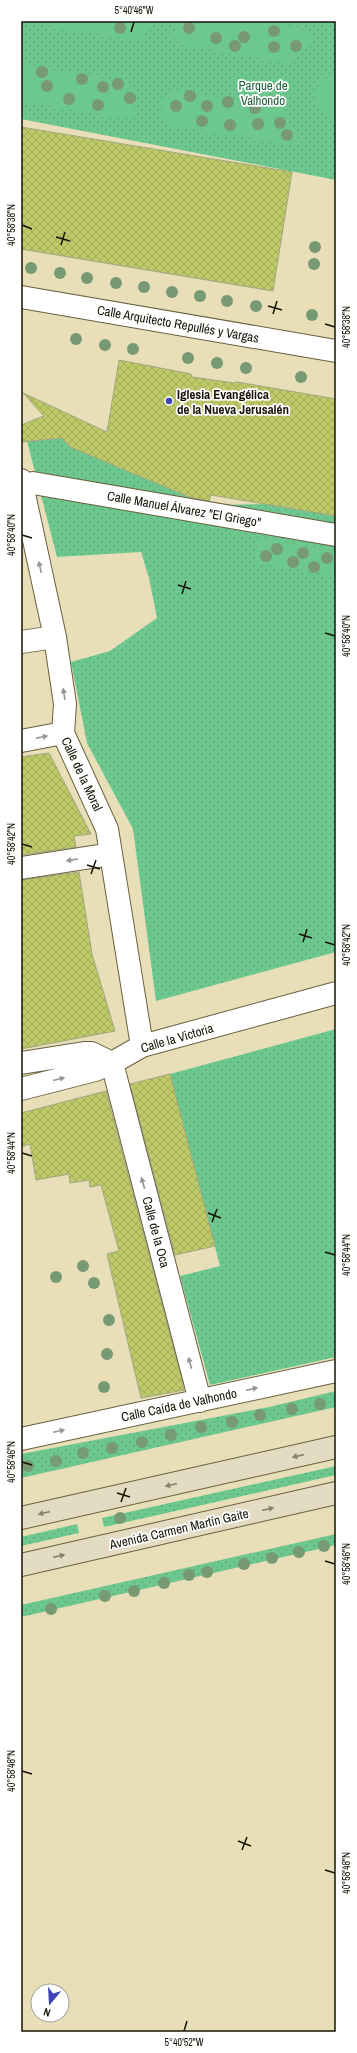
<svg xmlns="http://www.w3.org/2000/svg" width="357" height="2053" font-family="'Archivo Narrow',sans-serif">
<style>
.grass{fill:url(#grass-dots)}
.garden{fill:#6dc88f}
.building{fill:url(#building-cross-hatch);stroke:#a0a682}
.lines{fill:none;stroke-linecap:round;stroke-linejoin:round}
.pedestrian-casing{stroke:#69603e;stroke-width:24}
.minor-casing{stroke:#69603e;stroke-width:24}
.secondary-casing{stroke:#69603e;stroke-width:24}
.pedestrian{stroke:#fff;stroke-width:22}
.minor{stroke:#fff;stroke-width:22}
.secondary{stroke:#e3dcc2;stroke-width:22}
.tree{fill:#779973}
.oneway{fill:#97958f}
.oneway2{fill:#87826d}
.ticks{fill:none;stroke:#171306;stroke-width:1.5}
.poi-dot{fill:#3f43b7;stroke:#fff;stroke-width:1.5}
.labels{text-anchor:middle;dominant-baseline:central;stroke-width:3.5;stroke-linejoin:round;paint-order:stroke}
.park-label{font-size:13px;fill:#1a5f39;stroke:#fff}
.street-label{font-size:13px;fill:#171306;stroke:#fff}
.poi-label{font-size:13px;font-weight:bold;fill:#171306;stroke:#fff;text-anchor:start}
.neatline{fill:none;stroke:#171306;stroke-width:1.5}
.ticks-label{font-size:10px;text-anchor:middle;fill:#171306}
</style>
<defs>
<pattern id="grass-dots" width="8" height="8" patternUnits="userSpaceOnUse"><rect width="8" height="8" fill="#6dc88f"/><path d="M2 2h.1M6 6h.1" fill="none" stroke="#5eab7a" stroke-width="1.8" stroke-linecap="round"/></pattern>
<pattern id="building-cross-hatch" width="8" height="8" patternUnits="userSpaceOnUse"><rect width="8" height="8" fill="#bec967"/><path d="M0 0l8 8M0 8l8-8" fill="none" stroke="#a3ac58"/></pattern>
</defs>
<rect width="100%" height="100%" fill="#e8dfb9"/>
<path class="grass" d="M21,21H336V180L21,119Z
M62,438L70,447L208,505L264,504L336,516V952L156,1001L133,829L87,743L71,662L110,651L157,618L149,578L141,552L57,557L27,441Z
M336,1029V1357L210,1385L180,1276L220,1266L170,1074Z
M336,1391V1407L21,1478V1454L269,1407Z
M336,1466V1475L104,1527L102,1518Z
M77,1524L79,1533L21,1546V1537Z
M336,1534V1545L21,1617V1605Z"/>
<path class="garden" d="M29,21H148L145,36L139,41L30,23Z
M177,21H246L311,31L315,38L297,51L290,63L182,45L173,38Z
M22,64L129,83L136,88L133,114L123,118L21,101Z
M336,74V120C310,111 308,81 336,74Z
M173,90L279,108L300,141L298,145L165,125L161,118L164,96Z
M259,538L336,551V576L255,562Z"/>
<path class="building" d="M21,127L292,172L273,291L21,249Z
M119,360L191,374L192,377L234,383L237,382L336,399V516L211,495L209,501L189,497L70,447L62,438L21,442V425L44,416L23,393L107,432Z
M49,753L91,834L74,836L76,847L21,855V757Z
M79,872L92,954L115,1031L21,1049V880Z
M170,1074L215,1246L175,1255L130,1084Z
M106,1091L182,1380L184,1390L141,1398L107,1254L119,1251L101,1185L90,1187L89,1180L70,1183L69,1174L36,1180L30,1144L21,1147V1113Z"/>
<g class="lines">
<g class="pedestrian-casing">
<path id="pedestrian" d="M33,483L336,535"/>
</g>
<g class="minor-casing">
<path id="minor" d="M21,297L336,351
M21,480L55,637L65,704L63,733L107,829L142,1046
M21,642L55,637
M21,741L63,733
M21,868L111,854
M21,1063L84,1053H91L112,1063L200,1401
M21,1089L95,1070L112,1063L142,1046L336,993
M21,1439L336,1371"/>
</g>
<g class="secondary-casing">
<path id="secondary" d="M21,1518L336,1447
M21,1565L336,1493"/>
</g>
<use href="#pedestrian" class="pedestrian"/>
<use href="#minor" class="minor"/>
<use href="#secondary" class="secondary"/>
</g>
<g class="tree">
<circle cx="120" cy="28" r="6"/>
<circle cx="189" cy="28" r="6"/>
<circle cx="274" cy="31" r="6"/>
<circle cx="244" cy="37" r="6"/>
<circle cx="216" cy="38" r="6"/>
<circle cx="235" cy="46" r="6"/>
<circle cx="296" cy="46" r="6"/>
<circle cx="274" cy="47" r="6"/>
<circle cx="42" cy="72" r="6"/>
<circle cx="82" cy="79" r="6"/>
<circle cx="118" cy="84" r="6"/>
<circle cx="47" cy="86" r="6"/>
<circle cx="103" cy="87" r="6"/>
<circle cx="190" cy="96" r="6"/>
<circle cx="130" cy="98" r="6"/>
<circle cx="69" cy="99" r="6"/>
<circle cx="228" cy="102" r="6"/>
<circle cx="98" cy="105" r="6"/>
<circle cx="176" cy="106" r="6"/>
<circle cx="207" cy="106" r="6"/>
<circle cx="255" cy="108" r="6"/>
<circle cx="202" cy="121" r="6"/>
<circle cx="280" cy="123" r="6"/>
<circle cx="258" cy="124" r="6"/>
<circle cx="230" cy="125" r="6"/>
<circle cx="287" cy="135" r="6"/>
<circle cx="315" cy="247" r="6"/>
<circle cx="314" cy="264" r="6"/>
<circle cx="31" cy="268" r="6"/>
<circle cx="60" cy="273" r="6"/>
<circle cx="87" cy="278" r="6"/>
<circle cx="116" cy="283" r="6"/>
<circle cx="144" cy="287" r="6"/>
<circle cx="172" cy="292" r="6"/>
<circle cx="200" cy="296" r="6"/>
<circle cx="227" cy="301" r="6"/>
<circle cx="256" cy="306" r="6"/>
<circle cx="312" cy="315" r="6"/>
<circle cx="76" cy="339" r="6"/>
<circle cx="105" cy="345" r="6"/>
<circle cx="133" cy="349" r="6"/>
<circle cx="188" cy="358" r="6"/>
<circle cx="217" cy="363" r="6"/>
<circle cx="246" cy="368" r="6"/>
<circle cx="301" cy="377" r="6"/>
<circle cx="277" cy="549" r="6"/>
<circle cx="303" cy="553" r="6"/>
<circle cx="266" cy="556" r="6"/>
<circle cx="327" cy="558" r="6"/>
<circle cx="293" cy="562" r="6"/>
<circle cx="314" cy="567" r="6"/>
<circle cx="83" cy="1266" r="6"/>
<circle cx="56" cy="1277" r="6"/>
<circle cx="94" cy="1283" r="6"/>
<circle cx="109" cy="1320" r="6"/>
<circle cx="107" cy="1354" r="6"/>
<circle cx="104" cy="1387" r="6"/>
<circle cx="320" cy="1404" r="6"/>
<circle cx="292" cy="1409" r="6"/>
<circle cx="260" cy="1415" r="6"/>
<circle cx="232" cy="1422" r="6"/>
<circle cx="201" cy="1427" r="6"/>
<circle cx="171" cy="1435" r="6"/>
<circle cx="142" cy="1442" r="6"/>
<circle cx="112" cy="1448" r="6"/>
<circle cx="83" cy="1453" r="6"/>
<circle cx="56" cy="1461" r="6"/>
<circle cx="28" cy="1466" r="6"/>
<circle cx="120" cy="1518" r="6"/>
<circle cx="324" cy="1546" r="6"/>
<circle cx="299" cy="1552" r="6"/>
<circle cx="272" cy="1558" r="6"/>
<circle cx="244" cy="1564" r="6"/>
<circle cx="207" cy="1572" r="6"/>
<circle cx="189" cy="1575" r="6"/>
<circle cx="164" cy="1583" r="6"/>
<circle cx="134" cy="1591" r="6"/>
<circle cx="105" cy="1596" r="6"/>
<circle cx="51" cy="1609" r="6"/>
</g>
<defs><path id="oneway-solid" d="M-6-.8H1V-3.2L6.5 0L1 3.2V.8H-6Z"/></defs>
<g class="oneway">
<use href="#oneway-solid" transform="translate(40 567) rotate(-102)"/>
<use href="#oneway-solid" transform="translate(64 694) rotate(-99)"/>
<use href="#oneway-solid" transform="translate(42 737) rotate(-11)"/>
<use href="#oneway-solid" transform="translate(72 860) rotate(171)"/>
<use href="#oneway-solid" transform="translate(59 1079) rotate(-14)"/>
<use href="#oneway-solid" transform="translate(143 1183) rotate(-105)"/>
<use href="#oneway-solid" transform="translate(190 1363) rotate(-105)"/>
<use href="#oneway-solid" transform="translate(252 1389) rotate(-13)"/>
<use href="#oneway-solid" transform="translate(59 1431) rotate(-12)"/>
</g>
<g class="oneway2">
<use href="#oneway-solid" transform="translate(298 1456) rotate(167)"/>
<use href="#oneway-solid" transform="translate(171 1485) rotate(167)"/>
<use href="#oneway-solid" transform="translate(268 1509) rotate(-13)"/>
<use href="#oneway-solid" transform="translate(44 1513) rotate(167)"/>
<use href="#oneway-solid" transform="translate(59 1556) rotate(-13)"/>
</g>
<path class="ticks" d="M131,32L134,22M22,225L32,229M56,237L70,241M61,245L65,232M268,306L282,310M273,314L277,301M325,324L335,327M22,535L32,538M178,585L191,589M182,594L186,581M325,633L335,636M22,844L32,847M87,865L100,869M91,874L96,860M299,934L312,938M303,942L307,929M325,942L335,945M22,1153L32,1156M208,1213L221,1218M212,1222L217,1209M325,1252L335,1255M22,1462L32,1465M117,1493L130,1497M121,1502L126,1488M325,1561L335,1564M22,1771L32,1774M238,1841L251,1846M242,1850L247,1837M325,1870L335,1873M184,2031L187,2021"/>
<circle class="poi-dot" cx="169" cy="401" r="4"/>
<g class="labels">
<g class="park-label">
<text x="263" y="85">Parque de<tspan x="263" dy="15">Valhondo</tspan></text>
</g>
<g class="street-label">
<text transform="translate(178 324) rotate(10)">Calle Arquitecto Repullés y Vargas</text>
<text transform="translate(184 509) rotate(10)">Calle Manuel Álvarez "El Griego"</text>
<text transform="translate(82 774) rotate(65)">Calle de la Moral</text>
<text transform="translate(177 1038) rotate(-16)">Calle la Victoria</text>
<text transform="translate(156 1232) rotate(75)">Calle de la Oca</text>
<text transform="translate(179 1405) rotate(-12)">Calle Caída de Valhondo</text>
<text transform="translate(179 1529) rotate(-13)">Avenida Carmen Martín Gaite</text>
</g>
<g class="poi-label">
<text x="177" y="394">Iglesia Evangélica<tspan x="177" dy="15">de la Nueva Jerusalén</tspan></text>
</g>
</g>
<rect width="357" height="2053" fill="none" stroke="#ffffff" stroke-width="44"/>
<g transform="translate(50 2003) rotate(198)"><circle r="19" fill="#ffffff" stroke="#a2a19b"/>
<path d="M0-3L7 15L0 10L-7 15Z" fill="#3f43b7"/>
<text y="-6" font-size="11" font-weight="bold" text-anchor="middle" fill="#171306">N</text>
</g>
<rect x="22" y="22" width="313" height="2009" class="neatline"/>
<g class="ticks-label">
<text x="134" y="14">5°40'46"W</text>
<text transform="translate(11 225) rotate(-90)" y="4">40°58'38"N</text>
<text transform="translate(346 327) rotate(-90)" y="4">40°58'38"N</text>
<text transform="translate(11 535) rotate(-90)" y="4">40°58'40"N</text>
<text transform="translate(346 636) rotate(-90)" y="4">40°58'40"N</text>
<text transform="translate(11 844) rotate(-90)" y="4">40°58'42"N</text>
<text transform="translate(346 945) rotate(-90)" y="4">40°58'42"N</text>
<text transform="translate(11 1153) rotate(-90)" y="4">40°58'44"N</text>
<text transform="translate(346 1255) rotate(-90)" y="4">40°58'44"N</text>
<text transform="translate(11 1462) rotate(-90)" y="4">40°58'46"N</text>
<text transform="translate(346 1564) rotate(-90)" y="4">40°58'46"N</text>
<text transform="translate(11 1771) rotate(-90)" y="4">40°58'48"N</text>
<text transform="translate(346 1873) rotate(-90)" y="4">40°58'48"N</text>
<text x="184" y="2046">5°40'52"W</text>
</g>
</svg>
